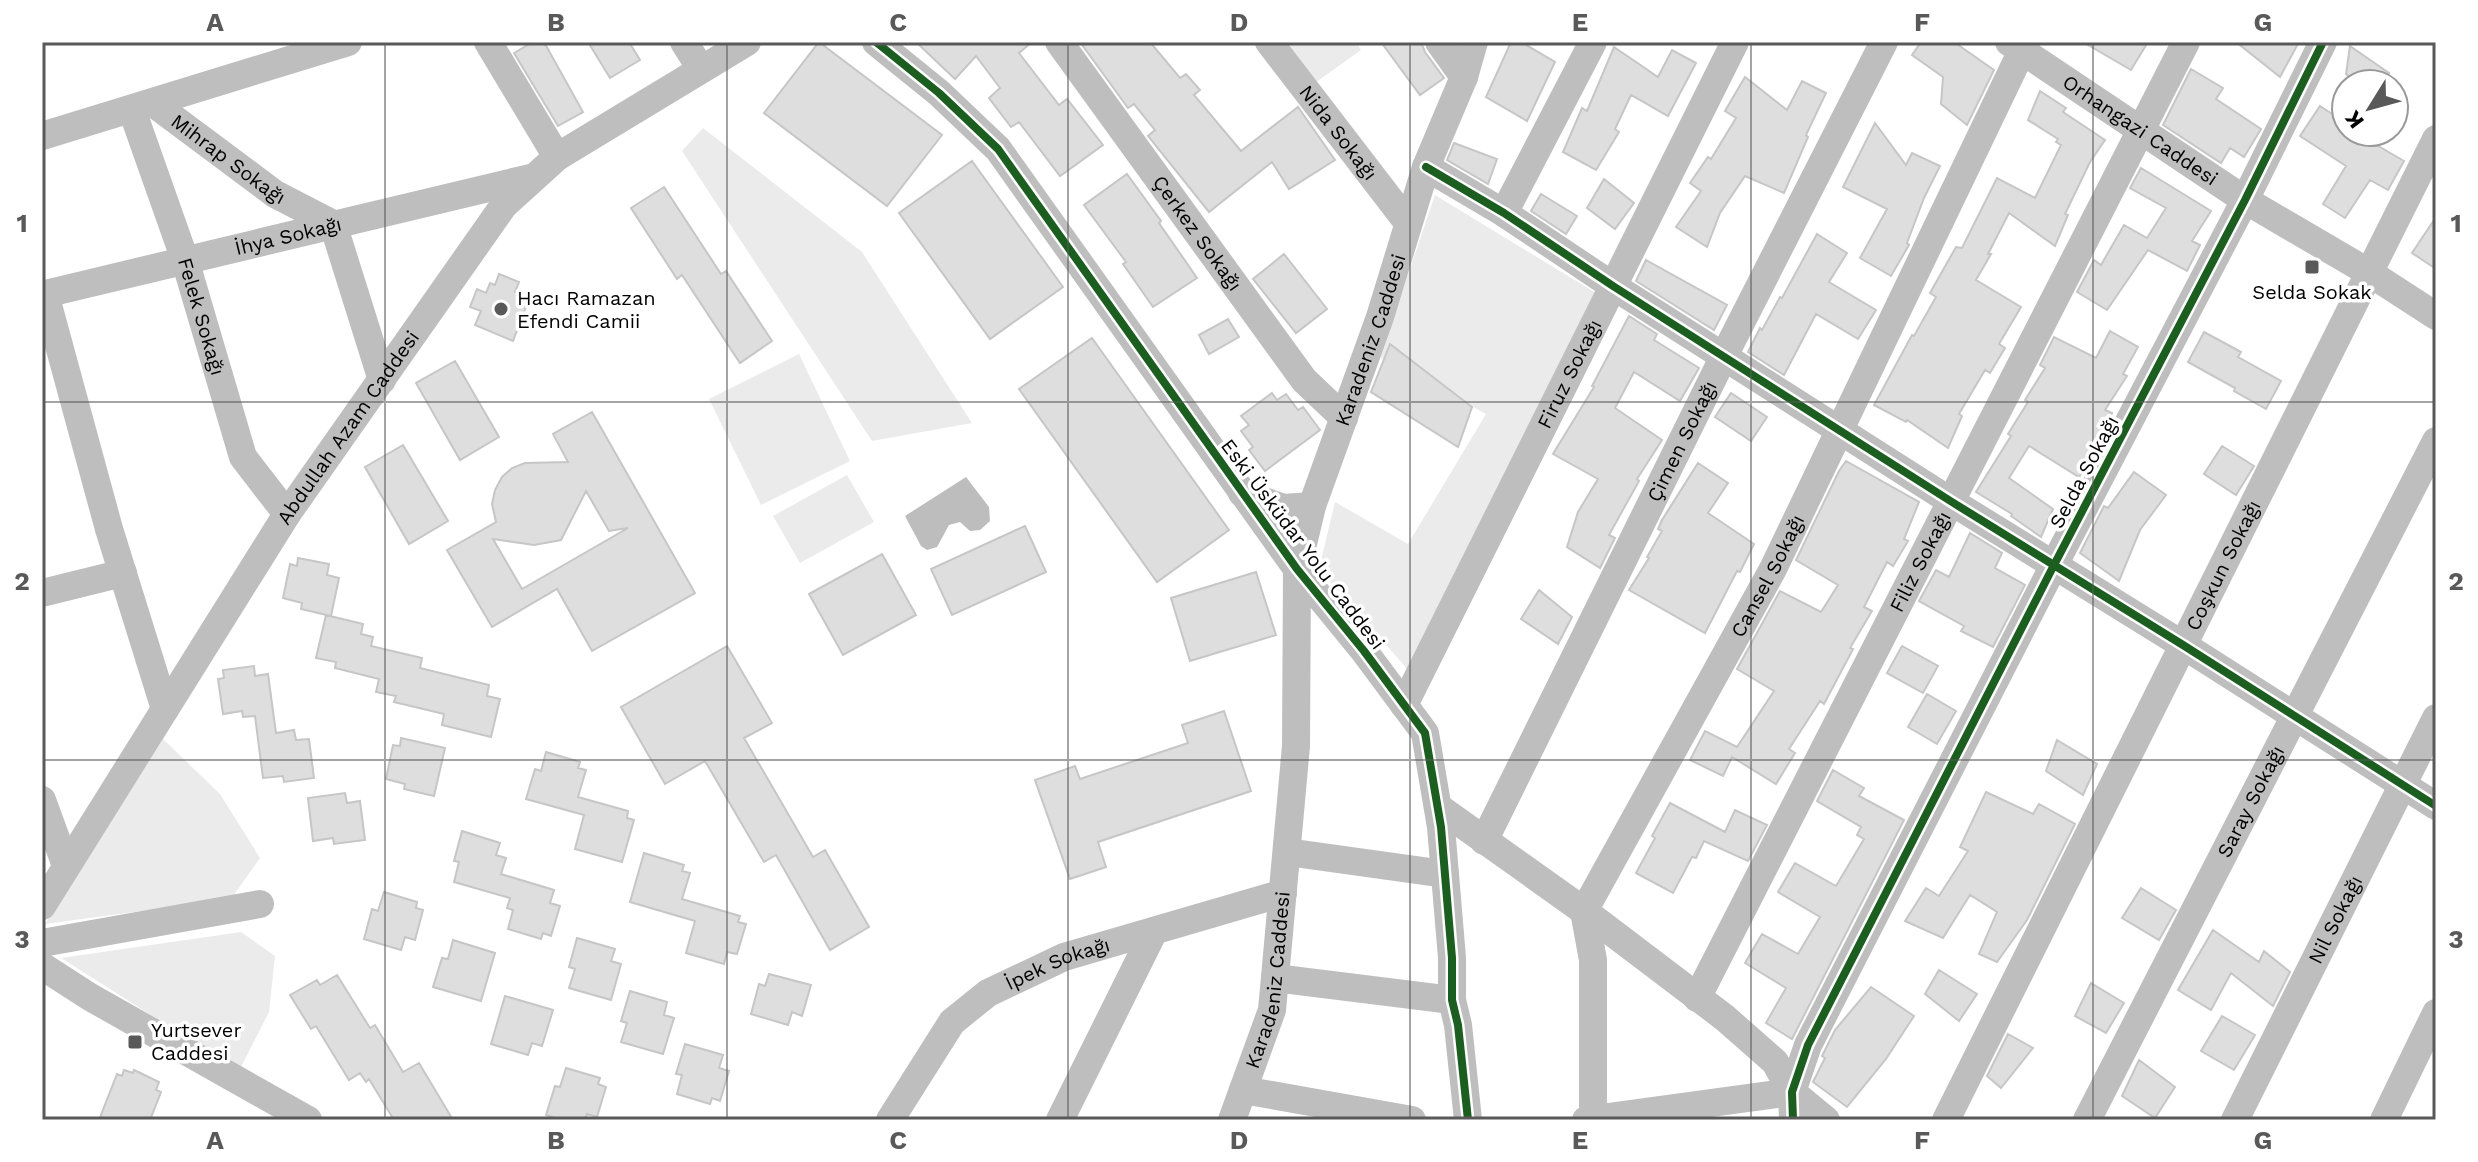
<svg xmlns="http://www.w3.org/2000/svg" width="2478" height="1162" font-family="'Work Sans',sans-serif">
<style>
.green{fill:#ebebeb}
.water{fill:#bdbdbd}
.building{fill:#dedede;stroke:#c6c6c6;stroke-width:2;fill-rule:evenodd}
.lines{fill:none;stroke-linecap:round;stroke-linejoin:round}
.minor{stroke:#bebebe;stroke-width:28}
.cycleway-casing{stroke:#fff;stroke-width:13}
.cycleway{stroke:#1b5e20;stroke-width:8}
.grid{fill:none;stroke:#595959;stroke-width:2;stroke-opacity:0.55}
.poi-dot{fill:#595959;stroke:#fff;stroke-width:3}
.labels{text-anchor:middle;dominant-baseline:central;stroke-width:7;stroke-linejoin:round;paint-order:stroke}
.street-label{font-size:20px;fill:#000;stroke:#fff}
.poi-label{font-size:20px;fill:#000;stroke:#fff;text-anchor:start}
.neatline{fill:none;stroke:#595959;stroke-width:3}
.grid-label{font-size:26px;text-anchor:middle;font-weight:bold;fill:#595959}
</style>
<rect width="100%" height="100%" fill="#fff"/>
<path class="green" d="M1281,42H1356L1361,50L1312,85Z
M703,128L862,252L972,423L872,441L682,151Z
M1435,195L1596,293L1411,673L1319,569L1335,502L1408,544L1486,414L1380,357Z
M799,354L850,461L761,505L709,399Z
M847,475L874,522L800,563L773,516Z
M163,739L220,794L260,858L231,899L45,924Z
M241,932L275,956L269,1012L239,1071L61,958Z"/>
<path class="water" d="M966,477L989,507L990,521L980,530L970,531L960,522L949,525L937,547L927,550L921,546L905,516Z"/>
<path class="building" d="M533,42H544L583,112L558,126L514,53Z
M588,42H629L640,60L610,78Z
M819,42L942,135L887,206L764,113Z
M916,42H1032L1019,53L1059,105L1067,99L1103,145L1060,176L1019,122L1011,127L989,98L1000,88L976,56L955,79Z
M1080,42H1150L1180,78L1186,74L1200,90L1194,95L1241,151L1298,107L1335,160L1289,189L1272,162L1209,212L1148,136L1155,130L1134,104L1128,108Z
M1381,42H1421L1425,52L1444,78L1420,95Z
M1511,42H1521L1555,62L1527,121L1486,97Z
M1921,42H1954L1994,70L1967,125L1941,104L1943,77L1912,55Z
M2083,42H2148L2131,70Z
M2236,42H2299L2280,77Z
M2350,46L2389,73L2381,84H2360L2346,74Z
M1614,47L1658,77L1672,50L1696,63L1668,116L1631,95L1615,129L1619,132L1596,170L1563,152L1582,108L1587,111Z
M2191,69L2223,88L2216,99L2261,129L2244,157L2230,148L2221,163L2163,125Z
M1745,77L1787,110L1802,81L1826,93L1806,135L1808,137L1784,193L1745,176L1720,213L1707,247L1676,227L1701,191L1690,183L1708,157L1711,159L1736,118L1725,111Z
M2040,91L2066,108L2063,112L2105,140L2090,162L2065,214L2068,215L2055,246L2009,213L1988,254H1991L1976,280L2021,307L1999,344L2005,348L1990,373L1985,370L1959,414L1962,416L1948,448L1907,420L1906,422L1874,405L1912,335L1914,336L1936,297L1930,293L1956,247L1962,248L1997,178L2035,198L2061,145L2056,142L2058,139L2028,120Z
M2320,106L2346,123V132H2354L2404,161L2388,190L2370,180L2345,218L2323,204L2346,166L2300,136Z
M1875,123L1906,165L1912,153L1940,166L1924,198L1907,243L1909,245L1891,276L1860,258L1887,209L1843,187Z
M1454,143L1497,159L1488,184L1447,160Z
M972,161L1063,287L990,339L899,213Z
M2141,168L2211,211L2192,241L2200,245L2187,271L2148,250L2107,310L2077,292L2094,260L2101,265L2124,225L2147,238L2166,208L2130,188Z
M1127,174L1161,221L1159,223L1197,278L1153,307L1123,264L1126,262L1084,205Z
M1604,179L1634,203L1615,229L1587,208Z
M664,187L721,274L726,271L772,341L740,363L682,275L677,279L631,208Z
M1541,194L1577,216L1566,234L1531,211Z
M2436,217V269L2412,253Z
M1817,234L1847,253L1829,282L1876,310L1858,339L1816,314L1784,375L1748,352L1760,328L1762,330L1780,297L1782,298Z
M1284,254L1327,309L1296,333L1253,279Z
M1646,260L1727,305L1714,330L1636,281Z
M499,274L519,282L515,292L523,295L519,304L526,307L513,341L475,325L481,311L470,307L477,289L486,293L490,283L495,285Z
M1629,316L1657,334L1654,340L1699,368L1680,401L1634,372L1615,408L1662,440L1637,479L1639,481L1609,535L1615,538L1600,568L1567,547L1578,512L1598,479L1553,454L1594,387L1592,386Z
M1228,319L1239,337L1209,354L1199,335Z
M2110,331L2138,347L2123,374L2127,376L2105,410L2112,413L2096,449L2079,477L2029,446L2009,478L2053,509L2041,537L2011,516L2012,514L1976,492L2011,436L2008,434L2028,402L2025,400L2045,368L2040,365L2054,337L2096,358Z
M2204,332L2241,352L2238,357L2281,381L2266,409L2234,391L2235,388L2188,362Z
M1092,338L1229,530L1157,582L1019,389Z
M1390,344L1472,407L1458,447L1371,392Z
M455,361L499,437L460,460L416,383Z
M1272,393L1277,400L1286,394L1298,410L1303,407L1320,430L1265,471L1249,450L1253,447L1241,431L1249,425L1241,416Z
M1731,393L1767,417L1751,441L1715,417Z
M592,412L695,593L592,651L557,589L492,627L447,550L496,522L492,504L495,490L502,477L512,468L525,463L568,462L553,434ZM586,491L609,531L628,528L522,589L493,539L534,545L561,540Z
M403,445L448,521L409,544L365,467Z
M2222,446L2254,466L2236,495L2204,474Z
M1846,461L1919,502L1904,539L1908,541L1893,566L1887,562L1864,607L1872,611L1850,648L1853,649L1824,704L1820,701L1789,749L1795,753L1776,784L1732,757L1723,776L1690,760L1705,731L1737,747L1774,691L1737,669L1780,591L1821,612L1838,585L1796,560L1839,471Z
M1698,463L1728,483L1708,513L1754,544L1740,572L1737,571L1705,633L1629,590L1649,558L1647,557L1662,531L1658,529L1662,520Z
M2134,472L2166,495L2140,530L2119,581L2080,553L2104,506L2108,508Z
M1025,526L1046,572L952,615L931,569Z
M1970,533L2002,553L1995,568L2025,585L1993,647L1961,631L1964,626L1919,601L1936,570L1949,577Z
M882,554L916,615L843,655L809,594Z
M298,558L329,564L327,575L339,578L331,616L301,609L302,603L283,598L290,564L297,566Z
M1256,572L1276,635L1190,661L1171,598Z
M1539,590L1572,617L1558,644L1521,619Z
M326,615L363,624L361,634L373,637L371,646L422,658L420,668L489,685L487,696L500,699L491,737L442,725L444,714L394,702L396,696L376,692L379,679L335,668L336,662L316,658Z
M727,646L772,723L744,738L813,857L825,850L869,927L830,950L776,855L764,862L705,761L665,784L621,707Z
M1902,646L1938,666L1923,693L1887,673Z
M254,666L255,676L268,674L276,733L294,730L296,740L309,739L314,778L284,782L283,776L263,778L255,716L243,717L242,711L223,714L218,679L224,678L223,670Z
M1927,694L1956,711L1937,744L1908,727Z
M1224,711L1251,791L1098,842L1106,867L1070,879L1035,780L1075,766L1080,779L1188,743L1182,725Z
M401,738L445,748L434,796L404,789L405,784L386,779L393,745L400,746Z
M2057,740L2097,764L2083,795L2046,771Z
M546,752L580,762L578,768L586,770L578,797L628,811L627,818L634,820L622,862L575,849L584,815L526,799L535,769L541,771Z
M1833,770L1864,788L1859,796L1904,820L1792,1039L1766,1023L1786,988L1745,963L1762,934L1798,954L1820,917L1778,892L1795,863L1836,886L1864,839L1857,835L1861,827L1817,801Z
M1986,792L2033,814L2039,804L2075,824L2027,920L1997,962L1979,954L1997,912L1970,895L1943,938L1905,921L1926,888L1939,896L1968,851L1960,847Z
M345,793L347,803L360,801L365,840L334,844L333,838L313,841L308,798Z
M1670,803L1725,832L1735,810L1767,825L1748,861L1704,841L1696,858L1692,857L1673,893L1636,873L1655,838L1652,836Z
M462,831L500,843L496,855L506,858L501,874L554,890L550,903L560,906L551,936L543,933L541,939L508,929L513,910L507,908L510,898L454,882L459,862L454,861Z
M644,853L684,865L682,871L690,873L682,899L740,916L738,922L746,924L737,954L727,952L724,964L686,953L695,921L630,902Z
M2141,888L2176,910L2159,940L2122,918Z
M384,892L417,902L416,908L423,910L415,940L405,937L401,950L364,939L372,909L378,911Z
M2213,930L2259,962L2264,951L2290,972L2273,1006L2231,973L2211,1010L2178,990Z
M577,938L615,949L611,961L621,964L611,1000L569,988L575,969L569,967Z
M453,940L495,953L481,1001L433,987L442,958L448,959Z
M1939,970L1977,994L1959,1021L1925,994Z
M769,974L811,985L802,1016L792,1012L788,1025L751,1014L759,984L765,986Z
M337,975L370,1028L375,1025L403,1072L419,1063L453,1120H394L369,1079L366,1082L360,1073L349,1080L316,1026L311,1029L290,995L317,980L320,985Z
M2091,983L2124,1003L2106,1033L2075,1016Z
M1871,987L1914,1016L1886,1059L1847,1107L1813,1082L1825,1058L1822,1056L1835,1030Z
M630,991L667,1002L664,1015L674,1018L663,1054L621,1042L627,1023L621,1021Z
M505,996L553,1010L542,1046L532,1043L528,1055L491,1044Z
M2222,1016L2255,1035L2234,1070L2201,1051Z
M2008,1034L2033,1048L2001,1088L1987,1076Z
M685,1044L723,1055L719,1068L729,1071L720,1101L712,1098L710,1104L677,1094L682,1075L676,1074Z
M2139,1060L2175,1087L2155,1118L2122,1096Z
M566,1068L600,1078L598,1084L606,1087L597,1117L587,1114L585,1120H562L546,1115L555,1086L560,1087Z
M124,1070L133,1073L134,1070L159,1082L156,1090L161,1092L150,1120H99L117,1074L122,1076Z"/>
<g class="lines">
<g class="minor">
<path d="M488,42L557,157"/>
<path d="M684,42L701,69"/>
<path d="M876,42L939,93L998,149L1297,569L1364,651L1425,733L1441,827L1452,958V1000L1458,1025L1468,1120"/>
<path id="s1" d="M1059,42L1304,380L1344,418"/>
<path id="s2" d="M1269,42L1408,223"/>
<path d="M1439,42L1464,77"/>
<path id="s3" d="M2009,42L2245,200L2368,272L2436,316"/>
<path id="s4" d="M153,103L275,194L333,224L382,380"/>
<path id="s5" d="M132,110L185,260L243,457L287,514"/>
<path d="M42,136L348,42"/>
<path d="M1426,167L1504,213L1613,286L1952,502L2183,645L2436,806"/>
<path d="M1504,213L1593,42"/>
<path id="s6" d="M45,294L530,178"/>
<path d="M42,295L45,294L109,529L165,709"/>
<path d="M1242,493L1283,508L1312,506"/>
<path d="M42,593L123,573"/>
<path id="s7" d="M1404,705L1735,42"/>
<path d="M42,800L66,866"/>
<path d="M1438,807L1584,911L1725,1018L1775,1062L1792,1092L1826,1120"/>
<path id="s8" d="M1484,841L1724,356L1884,42"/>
<path d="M1287,852L1445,874"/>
<path id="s9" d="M42,906L287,514L504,205L557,157L747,42"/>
<path d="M42,943L260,904"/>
<path d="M42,966L90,997L308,1120"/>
<path d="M1275,978L1452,1000"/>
<path id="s10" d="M1697,998L2186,42"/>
<path d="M1243,1090L1412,1120"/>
<path id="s11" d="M890,1120L952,1022L988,993L1064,957L1283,893"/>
<path d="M1060,1120L1154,931"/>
<path id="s12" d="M1232,1120L1272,1010L1296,746L1297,569L1312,506L1380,317L1426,167L1464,77L1474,42"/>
<path d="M1586,1120L1792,1092"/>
<path id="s13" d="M1593,1120V960L1584,911L1773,569L2026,42"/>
<path d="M1793,1120L1792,1092L1808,1045L2054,565L2245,200L2323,42"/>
<path id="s14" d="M1946,1120L2436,139"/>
<path id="s15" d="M2087,1120L2436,441"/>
<path id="s16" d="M2235,1120L2436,718"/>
<path d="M2384,1120L2436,1013"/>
</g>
<g class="cycleway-casing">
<path id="cycleway" d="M876,42L939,93L998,149L1297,569L1364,651L1425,733L1441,827L1452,958V1000L1458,1025L1468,1120
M1426,167L1504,213L1613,286L1952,502L2183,645L2436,806
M1793,1120L1792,1092L1808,1045L2054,565L2245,200L2323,42"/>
</g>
<use href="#cycleway" class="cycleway"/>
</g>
<path class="grid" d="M385,42V1120M727,42V1120M1068,42V1120M1410,42V1120M1751,42V1120M2093,42V1120M42,402H2436M42,760H2436"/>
<g class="poi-dot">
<rect x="2304" y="259" width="16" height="16" rx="4"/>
<circle cx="501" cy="309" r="8"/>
<rect x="127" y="1034" width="16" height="16" rx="4"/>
</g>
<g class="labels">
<g class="street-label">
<text stroke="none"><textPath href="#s3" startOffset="158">Orhangazi Caddesi</textPath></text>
<text stroke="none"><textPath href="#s2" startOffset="114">Nida Sokağı</textPath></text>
<text stroke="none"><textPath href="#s4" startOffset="94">Mihrap Sokağı</textPath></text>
<text stroke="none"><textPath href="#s1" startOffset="236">Çerkez Sokağı</textPath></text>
<text stroke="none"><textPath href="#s6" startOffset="250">İhya Sokağı</textPath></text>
<text stroke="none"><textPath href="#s5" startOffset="218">Felek Sokağı</textPath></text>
<text stroke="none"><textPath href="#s12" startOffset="800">Karadeniz Caddesi</textPath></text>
<text stroke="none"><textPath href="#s7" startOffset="370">Firuz Sokağı</textPath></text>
<text stroke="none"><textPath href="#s9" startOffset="568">Abdullah Azam Caddesi</textPath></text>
<text stroke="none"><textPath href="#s8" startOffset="446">Çimen Sokağı</textPath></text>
<text transform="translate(2084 472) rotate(-62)">Selda Sokağı</text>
<text transform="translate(1303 544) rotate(53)">Eski Üsküdar Yolu Caddesi</text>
<text stroke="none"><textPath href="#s10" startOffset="490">Filiz Sokağı</textPath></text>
<text stroke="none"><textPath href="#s14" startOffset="620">Coşkun Sokağı</textPath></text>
<text stroke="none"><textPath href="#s13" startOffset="592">Cansel Sokağı</textPath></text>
<text stroke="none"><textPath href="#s15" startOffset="358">Saray Sokağı</textPath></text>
<text stroke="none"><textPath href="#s16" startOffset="224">Nil Sokağı</textPath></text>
<text stroke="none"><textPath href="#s11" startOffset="238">İpek Sokağı</textPath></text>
<text stroke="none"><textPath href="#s12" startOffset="146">Karadeniz Caddesi</textPath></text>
</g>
<g class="poi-label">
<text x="2312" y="292" text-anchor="middle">Selda Sokak</text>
<text x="517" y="298">Hacı Ramazan<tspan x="517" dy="23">Efendi Camii</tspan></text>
<text x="151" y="1030">Yurtsever<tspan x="151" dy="23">Caddesi</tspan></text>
</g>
</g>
<rect width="2478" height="1162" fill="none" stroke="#ffffff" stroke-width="88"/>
<g transform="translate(2370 108) rotate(233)"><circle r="38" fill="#ffffff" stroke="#999999" stroke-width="2"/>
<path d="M0-6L14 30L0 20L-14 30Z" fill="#595959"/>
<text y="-12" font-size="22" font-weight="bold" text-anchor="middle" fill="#000000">K</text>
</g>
<rect x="44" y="44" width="2390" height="1074" class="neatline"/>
<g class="grid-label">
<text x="215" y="31">A</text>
<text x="556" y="31">B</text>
<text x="898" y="31">C</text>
<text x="1239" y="31">D</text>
<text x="1580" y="31">E</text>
<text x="1922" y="31">F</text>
<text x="2263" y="31">G</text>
<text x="22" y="232">1</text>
<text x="2456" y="232">1</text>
<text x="22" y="590">2</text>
<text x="2456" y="590">2</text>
<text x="22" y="948">3</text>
<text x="2456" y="948">3</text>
<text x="215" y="1149">A</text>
<text x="556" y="1149">B</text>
<text x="898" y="1149">C</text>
<text x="1239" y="1149">D</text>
<text x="1580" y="1149">E</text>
<text x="1922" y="1149">F</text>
<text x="2263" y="1149">G</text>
</g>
</svg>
